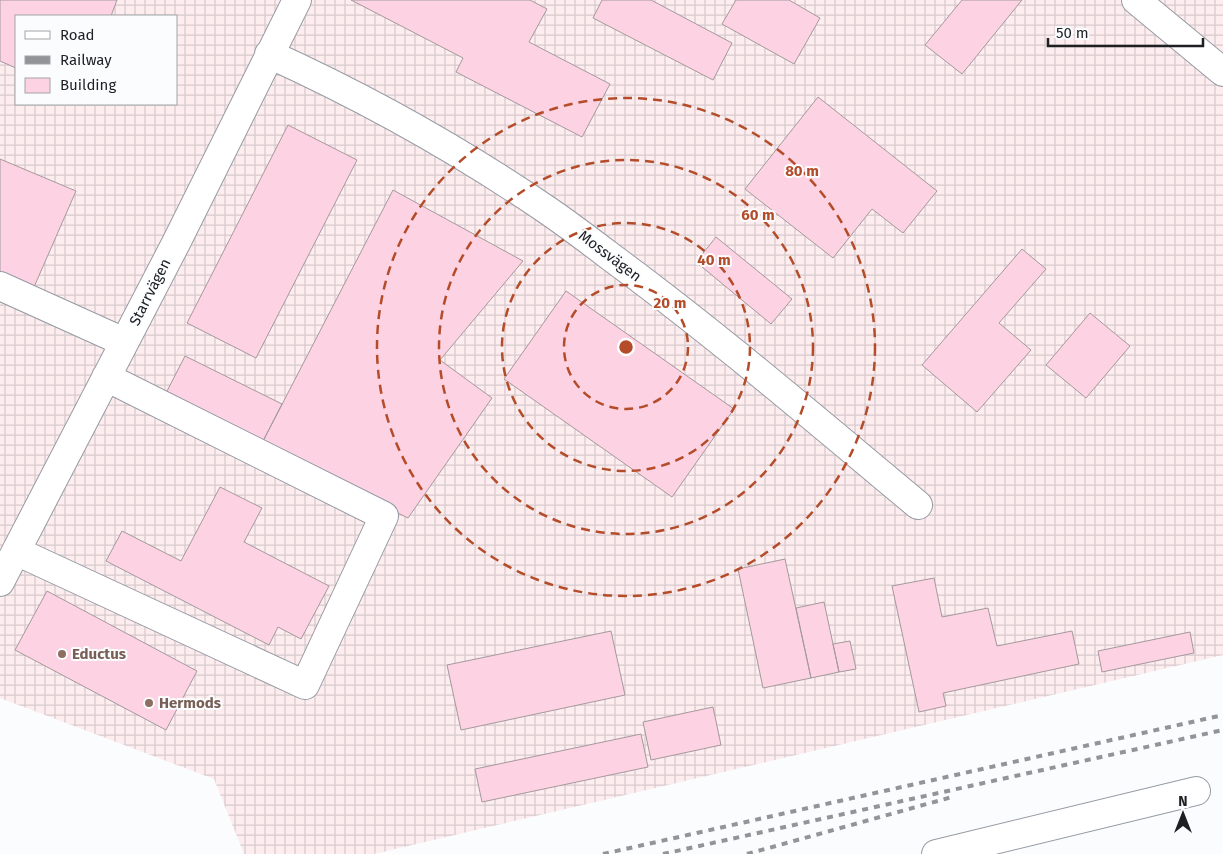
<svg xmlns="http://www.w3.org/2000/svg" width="1223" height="854" font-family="'Fira Sans',sans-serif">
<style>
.industrial{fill:url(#industrial-grid);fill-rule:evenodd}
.building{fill:#fdd2e3;stroke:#a4999d}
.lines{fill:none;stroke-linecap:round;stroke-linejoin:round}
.minor-casing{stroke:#969ba4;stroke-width:30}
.minor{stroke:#fff;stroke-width:28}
.rail{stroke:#929497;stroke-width:4;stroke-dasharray:6 6;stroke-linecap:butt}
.ring{fill:none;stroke:#b44c2a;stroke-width:2.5;stroke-dasharray:9 6}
.education-dot{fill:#8d6e63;stroke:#fafcfe;stroke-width:2}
.labels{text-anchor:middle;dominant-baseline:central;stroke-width:4;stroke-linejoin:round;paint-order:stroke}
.street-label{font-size:15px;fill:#1d1f22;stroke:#fafcfe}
.education-label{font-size:15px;font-weight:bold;fill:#785e54;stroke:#fafcfe;text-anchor:start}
.centre{fill:#b44c2a;stroke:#fafcfe;stroke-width:2.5}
.ring-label{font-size:15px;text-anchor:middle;font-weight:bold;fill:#b44c2a;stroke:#fafcfe;stroke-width:4;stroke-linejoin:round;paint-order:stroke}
</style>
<defs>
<pattern id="industrial-grid" width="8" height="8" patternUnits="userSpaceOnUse" patternTransform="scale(1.25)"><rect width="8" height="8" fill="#fdedef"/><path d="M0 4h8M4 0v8" fill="none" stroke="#d8cbcd"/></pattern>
</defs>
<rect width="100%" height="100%" fill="#fafcfe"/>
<path class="industrial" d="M0,0H1223V655L374,854H244L214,779L0,698ZM16,16H176V104H16Z"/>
<path class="building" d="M0,0H117L111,16H16V68L0,61Z
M351,0H530L547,9L529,42L610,84L582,137L456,72L463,58Z
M602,0H651L732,43L713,80L593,18Z
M736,0H789L820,18L794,64L722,24Z
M962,0H1022L962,74L925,45Z
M818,97L937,191L903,233L872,209L833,258L745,189Z
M288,125L357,160L256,358L187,323Z
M0,159L76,191L34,287L0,272Z
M393,190L523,261L440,360L492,398L408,518L261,445Z
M716,237L792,299L771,324L696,262Z
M1022,249L1046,269L999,323L1031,350L977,412L922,365Z
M566,291L734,409L672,497L504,379Z
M1090,313L1130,346L1086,398L1046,365Z
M185,356L282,404L261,445L164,397Z
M220,487L262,508L244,542L329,586L301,639L278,627L269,645L106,561L122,531L181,561Z
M785,559L811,678L763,688L738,569Z
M934,578L942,617L988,608L997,646L1072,631L1079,664L943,693L946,706L919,712L892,586Z
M47,591L197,671L166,730L15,650Z
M824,602L839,672L811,678L796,608Z
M611,631L625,695L461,730L447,665Z
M1190,632L1194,653L1102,672L1098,651Z
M850,641L856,669L839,672L833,644Z
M713,707L721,745L651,760L643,722Z
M641,734L648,767L482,802L475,769Z"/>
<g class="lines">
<g class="minor-casing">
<path id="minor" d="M1136,0L1223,72
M269,54C366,98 459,150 547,210C569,225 590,241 611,257C717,335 817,421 918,505
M0,286L124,342
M16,551L305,685L384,516L106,377
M0,582L176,243L297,0
M936,854L1196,791"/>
</g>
<use href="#minor" class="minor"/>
<path class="rail" d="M603,854L1223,715
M663,854L1223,730
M747,854L952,797"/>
</g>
<g class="ring">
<circle cx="626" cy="347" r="62"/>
<circle cx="626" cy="347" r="124"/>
<circle cx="626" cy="347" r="187"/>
<circle cx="626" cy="347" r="249"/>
</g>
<g class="education-dot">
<circle cx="62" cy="654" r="5"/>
<circle cx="149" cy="703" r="5"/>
</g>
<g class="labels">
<g class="street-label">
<text transform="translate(610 256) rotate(37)">Mossvägen</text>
<text transform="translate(150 292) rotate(-63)">Starrvägen</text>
</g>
<g class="education-label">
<text x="72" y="654">Eductus</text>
<text x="159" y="703">Hermods</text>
</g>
</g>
<circle cx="626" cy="347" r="8" class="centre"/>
<g class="ring-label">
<text x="802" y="176">80 m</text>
<text x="758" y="220">60 m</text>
<text x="714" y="265">40 m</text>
<text x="670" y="308">20 m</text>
</g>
<rect x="15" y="15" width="162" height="90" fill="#fafcfe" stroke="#a2a4a6"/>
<rect x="25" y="31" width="25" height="8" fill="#ffffff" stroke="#a2a4a6"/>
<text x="60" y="40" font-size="15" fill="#1d1f22">Road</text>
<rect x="25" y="56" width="25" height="8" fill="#929497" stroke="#a2a4a6"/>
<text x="60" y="65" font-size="15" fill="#1d1f22">Railway</text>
<rect x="25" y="78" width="25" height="15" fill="#fdd2e3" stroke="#a2a4a6"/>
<text x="60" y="90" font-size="15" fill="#1d1f22">Building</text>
<g transform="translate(1183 814)" stroke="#fafcfe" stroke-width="4" paint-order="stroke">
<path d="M0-4L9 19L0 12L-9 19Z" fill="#1d1f22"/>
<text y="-8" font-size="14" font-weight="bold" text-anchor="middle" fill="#1d1f22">N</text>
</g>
<path d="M1048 38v8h155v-8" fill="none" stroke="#1d1f22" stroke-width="2.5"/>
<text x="1056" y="38" font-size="15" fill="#1d1f22" stroke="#fafcfe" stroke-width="4" paint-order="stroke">50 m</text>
</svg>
